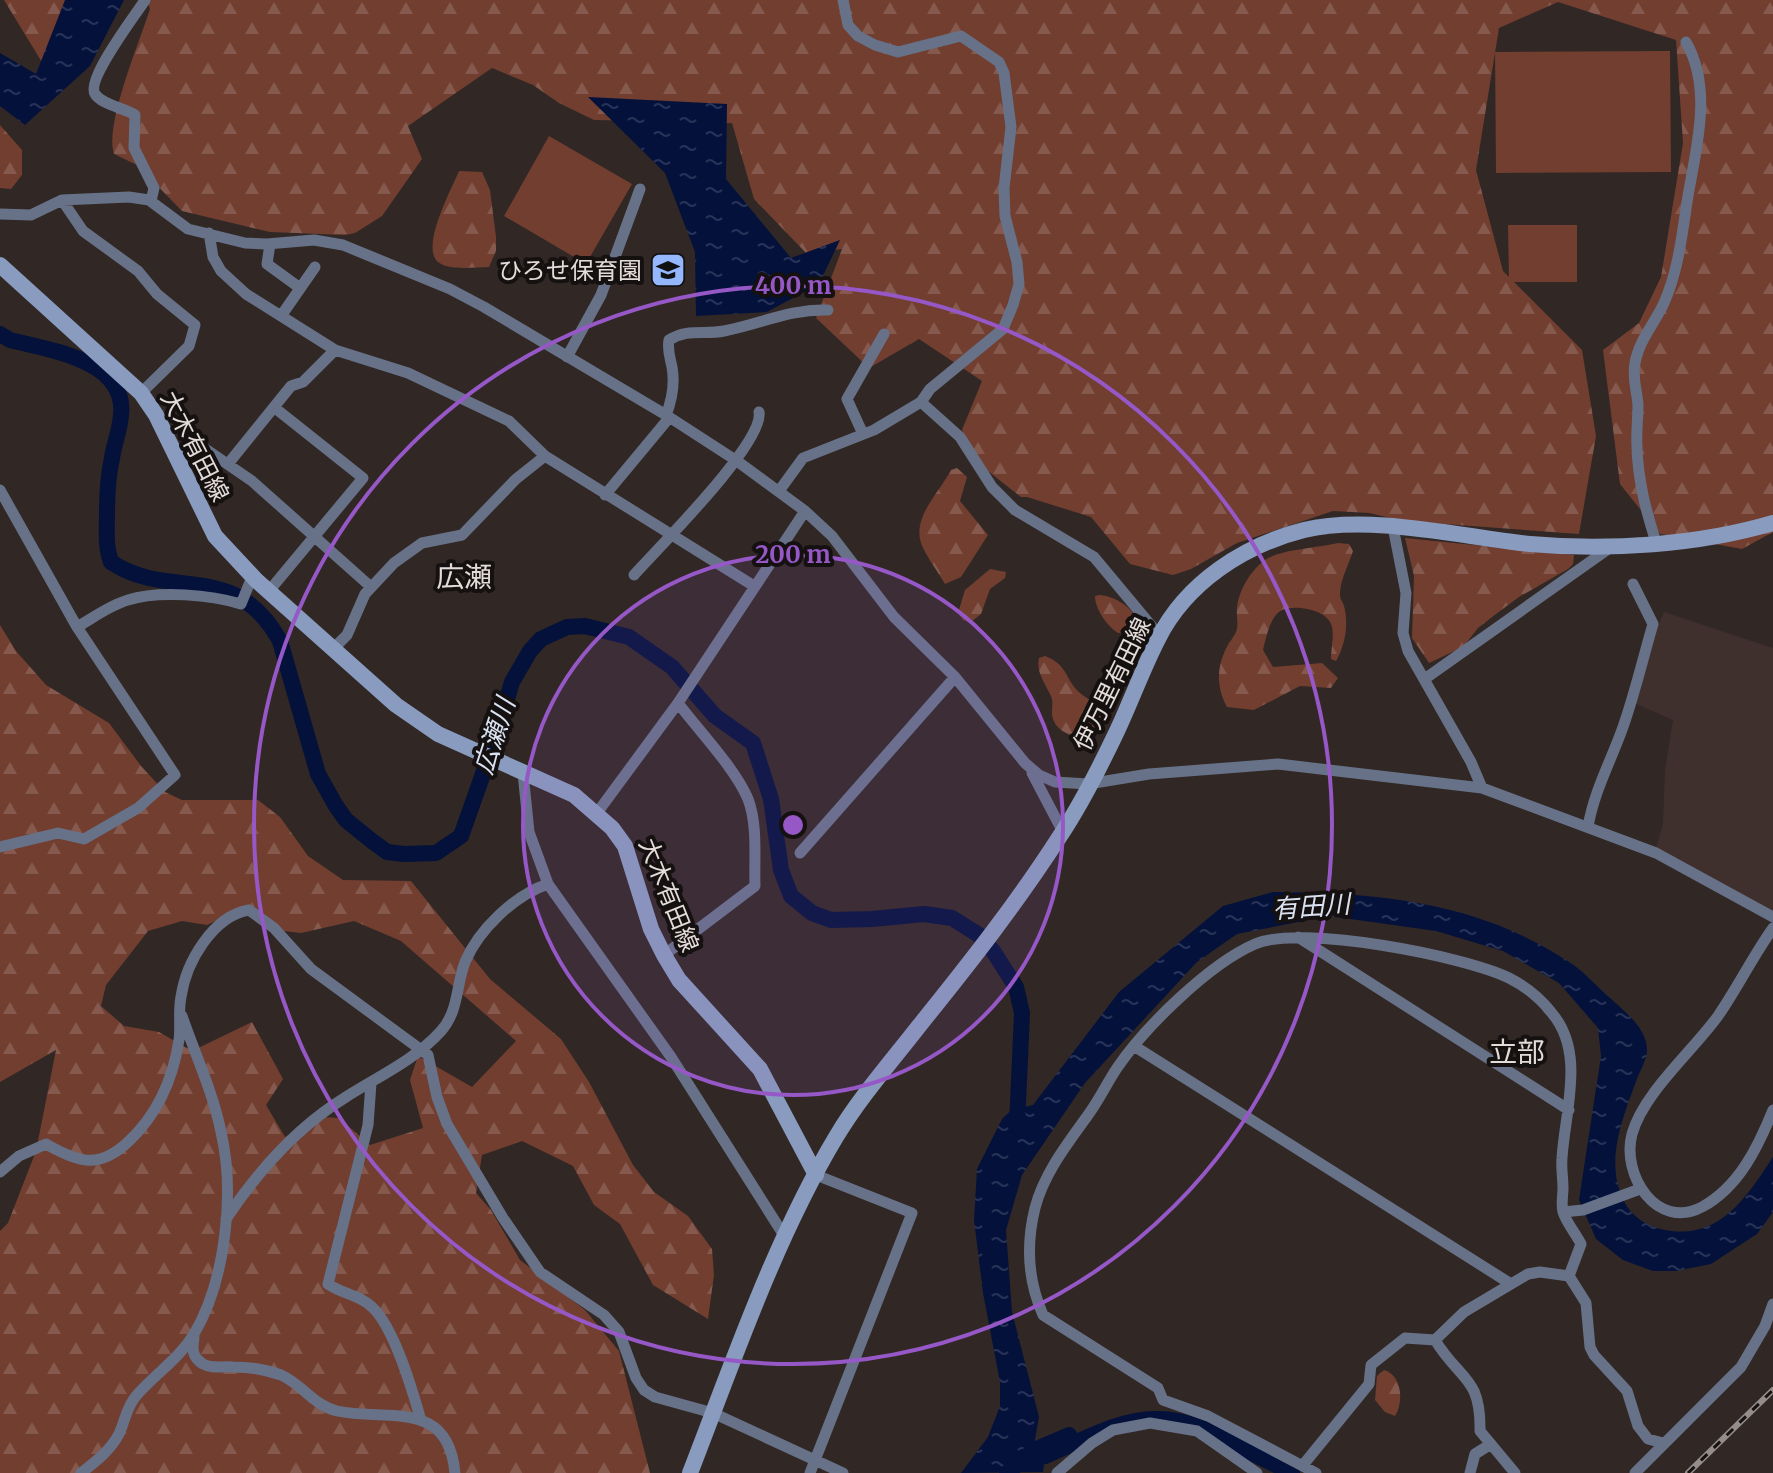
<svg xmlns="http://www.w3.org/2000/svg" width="1773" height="1473" font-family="Merriweather,'Noto Sans JP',serif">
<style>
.built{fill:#40302d}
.grass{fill:#713e30}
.forest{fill:url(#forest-firs);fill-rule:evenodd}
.water{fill:url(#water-ripples)}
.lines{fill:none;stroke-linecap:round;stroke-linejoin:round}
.river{stroke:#03113b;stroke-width:16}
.minor{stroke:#677288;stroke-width:11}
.secondary{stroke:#899bbe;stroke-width:16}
.rail-casing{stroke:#958d8b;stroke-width:6}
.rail{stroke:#151110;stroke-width:3;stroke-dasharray:9;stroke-linecap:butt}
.ring{fill:none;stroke:#9558c6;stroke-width:4}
.labels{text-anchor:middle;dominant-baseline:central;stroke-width:8;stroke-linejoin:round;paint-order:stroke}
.poi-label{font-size:24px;fill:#e3dcda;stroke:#151110;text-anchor:end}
.street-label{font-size:24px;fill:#e3dcda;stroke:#151110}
.water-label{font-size:26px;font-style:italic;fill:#dae2f1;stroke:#151110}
.quarter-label{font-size:28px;fill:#e3dcda;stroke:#151110}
.centre{fill:#9558c6;stroke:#151110;stroke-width:4}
.ring-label{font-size:24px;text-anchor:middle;font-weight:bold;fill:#9558c6;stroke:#151110;stroke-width:8;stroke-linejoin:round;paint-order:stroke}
</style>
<defs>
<pattern id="forest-firs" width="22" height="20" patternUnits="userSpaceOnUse" patternTransform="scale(2)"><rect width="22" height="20" fill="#713e30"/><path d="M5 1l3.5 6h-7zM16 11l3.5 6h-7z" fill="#85594d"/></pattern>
<pattern id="water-ripples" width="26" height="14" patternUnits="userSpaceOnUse" patternTransform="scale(2)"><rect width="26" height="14" fill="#03113b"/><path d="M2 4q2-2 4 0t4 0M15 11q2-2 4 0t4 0" fill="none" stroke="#283357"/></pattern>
</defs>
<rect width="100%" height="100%" fill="#312724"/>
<path class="built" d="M1664,612L1773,648V912L1656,848L1663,824L1665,771L1673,720L1634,703L1654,634Z"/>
<path class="grass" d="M1670,51L1671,172L1496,173L1495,52Z
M549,136L632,184L586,264L504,216Z
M1508,225H1577V282H1509Z"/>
<path class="forest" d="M4,0H81L48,72Z
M147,0H1773V532L1742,549L1660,534L1620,484L1603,350L1639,323L1661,277L1683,143L1676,40L1558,2L1499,28L1476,170L1503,271L1582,350L1596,436L1579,534L1404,521L1369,513L1333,511L1237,543L1191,569L1173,575L1130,564L1091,517L1027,497H1021L974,460L962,430L982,381L919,339L869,368L816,318L842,249L806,253L754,199L732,123L680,125L645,121L594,120L559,103L533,85L492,68L408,126L422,159L382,216L355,233L345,235L270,232L182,211L137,165L114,154C104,125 140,41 150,9Z
M0,125L22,150V175L11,189L0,188Z
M459,171L482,172L490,190L496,237V251L489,267C475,267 449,271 438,262C420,247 452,188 459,171Z
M957,468L967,477L960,501L988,535L961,577L945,584C939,573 922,551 920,539C915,514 941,490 951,470Z
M1405,538L1574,555L1573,564L1568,569L1519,597L1496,614L1478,628L1463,647L1429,663L1412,638L1414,576Z
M1338,543L1349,544L1353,551C1349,564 1340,580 1340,594C1340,601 1342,599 1344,606C1349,624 1345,646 1336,661L1331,659C1331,650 1334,636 1332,627C1329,610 1296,604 1282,610C1270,616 1266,638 1263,650L1273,667L1322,663L1338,678L1331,688L1300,686L1254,710L1227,707C1215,685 1217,664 1229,643C1231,641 1235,634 1236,632C1239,625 1236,615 1237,607C1239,590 1251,570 1265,560C1281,549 1318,548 1338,543Z
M990,569L1006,572L1005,578L990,589L981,614L971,622L963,620L958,613L965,590Z
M1100,595C1116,597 1130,606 1137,619L1125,633H1118C1107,626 1095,609 1095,596Z
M0,625L16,651L46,685L109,723L141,766L165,792L182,800H258L280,817L308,856L343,880L411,881L490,979L561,1039L589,1082L633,1165L654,1192L688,1216L712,1249L714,1275L708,1319L653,1285L620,1224L594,1205L573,1166L522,1141L482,1155L476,1193L491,1210L520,1260L585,1310L619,1351L650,1473H0V1231L8,1223L36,1151L56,1050L0,1082ZM251,905L284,931L301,933L354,921L401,941L516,1041L472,1087L418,1056L410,1080L423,1128L370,1145L339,1118L322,1117L285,1137L266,1105L283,1079L252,1022L192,1051L159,1032L124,1026L101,1006L106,985L148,931L182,921L207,925Z
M1045,656C1065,664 1064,673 1075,688C1081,696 1094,701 1101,709L1102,724L1091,737C1078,739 1058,734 1053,719C1050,710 1055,703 1050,694C1044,682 1036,671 1039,658Z
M1384,1370C1402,1375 1404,1402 1395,1416L1385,1412L1375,1400L1377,1376Z"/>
<path class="water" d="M65,0H124L90,66L25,125L0,106V53L36,74Z
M588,97L727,104L726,179L791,258L840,240L819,284L767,312L696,316L695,252L665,173Z
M1273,892C1379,893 1477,901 1569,962C1584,971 1596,986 1610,998C1625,1012 1647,1028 1647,1050C1647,1059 1640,1071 1637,1079C1623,1117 1604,1162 1624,1201C1630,1215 1647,1226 1661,1229C1718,1243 1746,1198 1773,1157V1212L1757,1234L1711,1264L1676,1271H1653L1623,1260L1596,1239L1579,1200L1601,1056L1598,1028L1559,983L1503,951L1436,931L1329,916L1237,934L1197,962L1085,1083L1022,1175L1006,1230L1012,1312L1039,1417L1033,1451L1037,1456H1045L1043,1472L961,1473L988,1437L1000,1406V1382L983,1293L974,1220L977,1169L1002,1119L1021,1101L1024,1107L1033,1105L1119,992L1223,906Z"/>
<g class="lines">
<path class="river" d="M0,334L10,340C49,350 127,360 121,415C120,430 114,444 112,458C108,476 107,494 107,513C107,529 105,546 111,562C171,602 234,558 280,641L318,774L336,806L346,820L372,841L387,852L404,854L436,853L461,836L495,740L512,682L530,651L541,639L567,627L585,626L629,637L672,667L715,716L753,743L771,799L781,870L791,896L812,913L831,920L872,919L924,914L952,918L979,935L993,951L1016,987L1022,1013L1017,1126
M1007,1473L1034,1450L1069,1435L1045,1456C1100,1433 1142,1404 1202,1428L1292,1473"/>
<path class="minor" d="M145,0C135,16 86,79 95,94C102,105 125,108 135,115L134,148L154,188L151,201
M62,200L83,231L138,271L157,294L195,325L189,346L141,393
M0,214L31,215L62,200L129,197L149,200L188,229L245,243L267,244L314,240L343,245L450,289L484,307L666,415L737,461L805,511L832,536L894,617L955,677L1025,763L1039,775L1055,782L1088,784L1149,774L1278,764L1482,788L1656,853L1773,917
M209,233L213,257L221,271L246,294L335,350L408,373L509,421L545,456L754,586
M270,244L267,264L300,288
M281,316L315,267
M567,357L601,295L640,189
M921,402L960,437L992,487L1015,510L1094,557L1159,635
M666,415C672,400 675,384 672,367C670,357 667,350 669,340C688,328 704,335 724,331C761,324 789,309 828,310
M863,434L847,399L884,334
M175,451L198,443L204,448L252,481L371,587
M228,464L291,386L303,382L335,350
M0,490L77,627L175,775L138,808L84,839L58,833L0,847
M779,491L803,458L874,430L921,402L930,389L1003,329L1013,305L1019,284L1017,262L1005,216L1004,188L1011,127L1004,73L999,62L961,36L898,52L875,45L858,36L848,25L843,0
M605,495L669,418
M1393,527L1406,593L1403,633L1408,651L1471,762L1482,788
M1656,542C1646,511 1638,481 1637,447C1636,433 1638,419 1638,405C1637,391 1632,377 1635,363C1639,340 1655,323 1664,303C1678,271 1682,236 1687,202C1695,151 1714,91 1686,42
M634,575C658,548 765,442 759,412
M269,591L363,478L275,408
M77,627C93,618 110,605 128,600C159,590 211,595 241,604L250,582L256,580
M334,648L347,635L365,594L394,563L422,543L462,535L516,479L545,456
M1426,678L1611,547
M523,773L529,832L548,884L671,1057L785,1237
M1032,773L1063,832
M597,813L678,703L805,511
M1588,827C1594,791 1611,761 1623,727C1635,693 1643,658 1653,624L1633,584
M800,853L955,677
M1773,928C1753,956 1738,987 1718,1016C1693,1051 1644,1092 1632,1134C1621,1175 1657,1231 1702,1207C1739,1187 1758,1147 1773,1110
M1298,937L1569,1110
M664,955L755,886C754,859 758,825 748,799C735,768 699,731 678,703
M1134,1046L1511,1284
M371,1083L368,1125L328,1284C342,1294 360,1295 372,1307C394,1327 412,1389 420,1417
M0,1172L19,1156L46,1144C79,1163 99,1169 128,1142C157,1115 173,1079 179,1040C181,1026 178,1011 181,997C186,962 213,916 249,910L274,928L311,969L428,1055L437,1097L447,1124L503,1218L540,1272L604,1315L619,1332L636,1378L644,1390L655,1397L713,1413L843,1473
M1563,1212L1583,1210L1640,1189
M226,1219C258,1171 297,1127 346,1097C379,1076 415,1060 441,1031C459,1011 456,985 465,962C479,929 515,895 548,884
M1569,1276L1586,1303L1590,1347L1594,1355L1627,1391L1638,1426L1648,1439L1663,1443
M194,1338C192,1349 192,1357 203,1364C212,1369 222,1366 233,1367C249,1367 265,1369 281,1375C302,1384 314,1406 337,1411C388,1422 448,1398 455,1473
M1435,1340C1460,1381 1481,1376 1480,1431L1515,1473
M1303,1465L1369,1384L1371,1365L1405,1338L1435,1340L1464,1312L1528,1274L1540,1272L1569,1276
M81,1473C95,1462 110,1451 119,1434C125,1421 126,1408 136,1396C155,1374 179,1359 194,1334C226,1280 235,1192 221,1132C213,1092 195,1054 182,1016
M810,1473L912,1213L816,1175
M1057,1473L1092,1443L1113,1430L1150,1423L1197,1431L1257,1473
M1316,1473L1208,1416L1163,1400L1158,1388L1043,1315C1028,1281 1026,1244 1035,1208C1044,1173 1068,1143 1088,1115C1099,1100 1107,1083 1117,1068C1145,1027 1209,964 1255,944C1300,924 1464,956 1509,978C1525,986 1540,998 1551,1012C1586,1052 1565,1110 1562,1158C1561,1168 1563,1178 1563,1188C1563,1195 1561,1205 1563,1212C1566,1222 1576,1234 1581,1244L1569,1276
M1470,1473L1475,1454L1491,1444
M1635,1473L1741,1367L1765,1326L1773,1304"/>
<path class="secondary" d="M0,265L141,393L156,415L215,536L256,580L396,705L438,734L574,795L612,828L625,846L651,929L664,955L679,980L760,1069L816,1175
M690,1473C733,1362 775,1239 836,1137C860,1097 891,1062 919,1026C969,964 1017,903 1060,836C1082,803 1101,765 1118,729C1132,699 1143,668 1158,639C1186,583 1244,545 1304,530C1370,514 1462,537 1530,544C1608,551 1699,545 1773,523"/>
<g class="rail-casing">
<path id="rail" d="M1688,1473L1773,1390"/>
</g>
<use href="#rail" class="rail"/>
</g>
<circle cx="793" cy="825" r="270" fill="#9558c6" fill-opacity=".12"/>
<g class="ring">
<circle cx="793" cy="825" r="270"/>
<circle cx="793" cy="825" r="539"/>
</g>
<defs>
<g id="school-square" transform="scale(1.8)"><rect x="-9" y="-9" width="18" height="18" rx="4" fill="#94b7fd" stroke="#151110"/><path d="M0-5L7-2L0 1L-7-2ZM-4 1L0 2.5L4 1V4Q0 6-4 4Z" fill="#111"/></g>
</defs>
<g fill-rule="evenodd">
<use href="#school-square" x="668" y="270"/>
</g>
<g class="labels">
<g class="poi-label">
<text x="642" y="270">ひろせ保育園</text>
</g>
<g class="street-label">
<text transform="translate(195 446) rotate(63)">大木有田線</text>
<text transform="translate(1112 684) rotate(-64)">伊万里有田線</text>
<text transform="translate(669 895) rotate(68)">大木有田線</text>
</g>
<g class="water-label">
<text transform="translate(494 736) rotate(-72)">広瀬川</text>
<text transform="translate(1311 906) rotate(-4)">有田川</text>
</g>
<g class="quarter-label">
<text x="464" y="577">広瀬</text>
<text x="1517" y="1052">立部</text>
</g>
</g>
<circle cx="793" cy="825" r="12" class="centre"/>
<g class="ring-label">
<text x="793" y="294">400 m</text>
<text x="793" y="563">200 m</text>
</g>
</svg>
